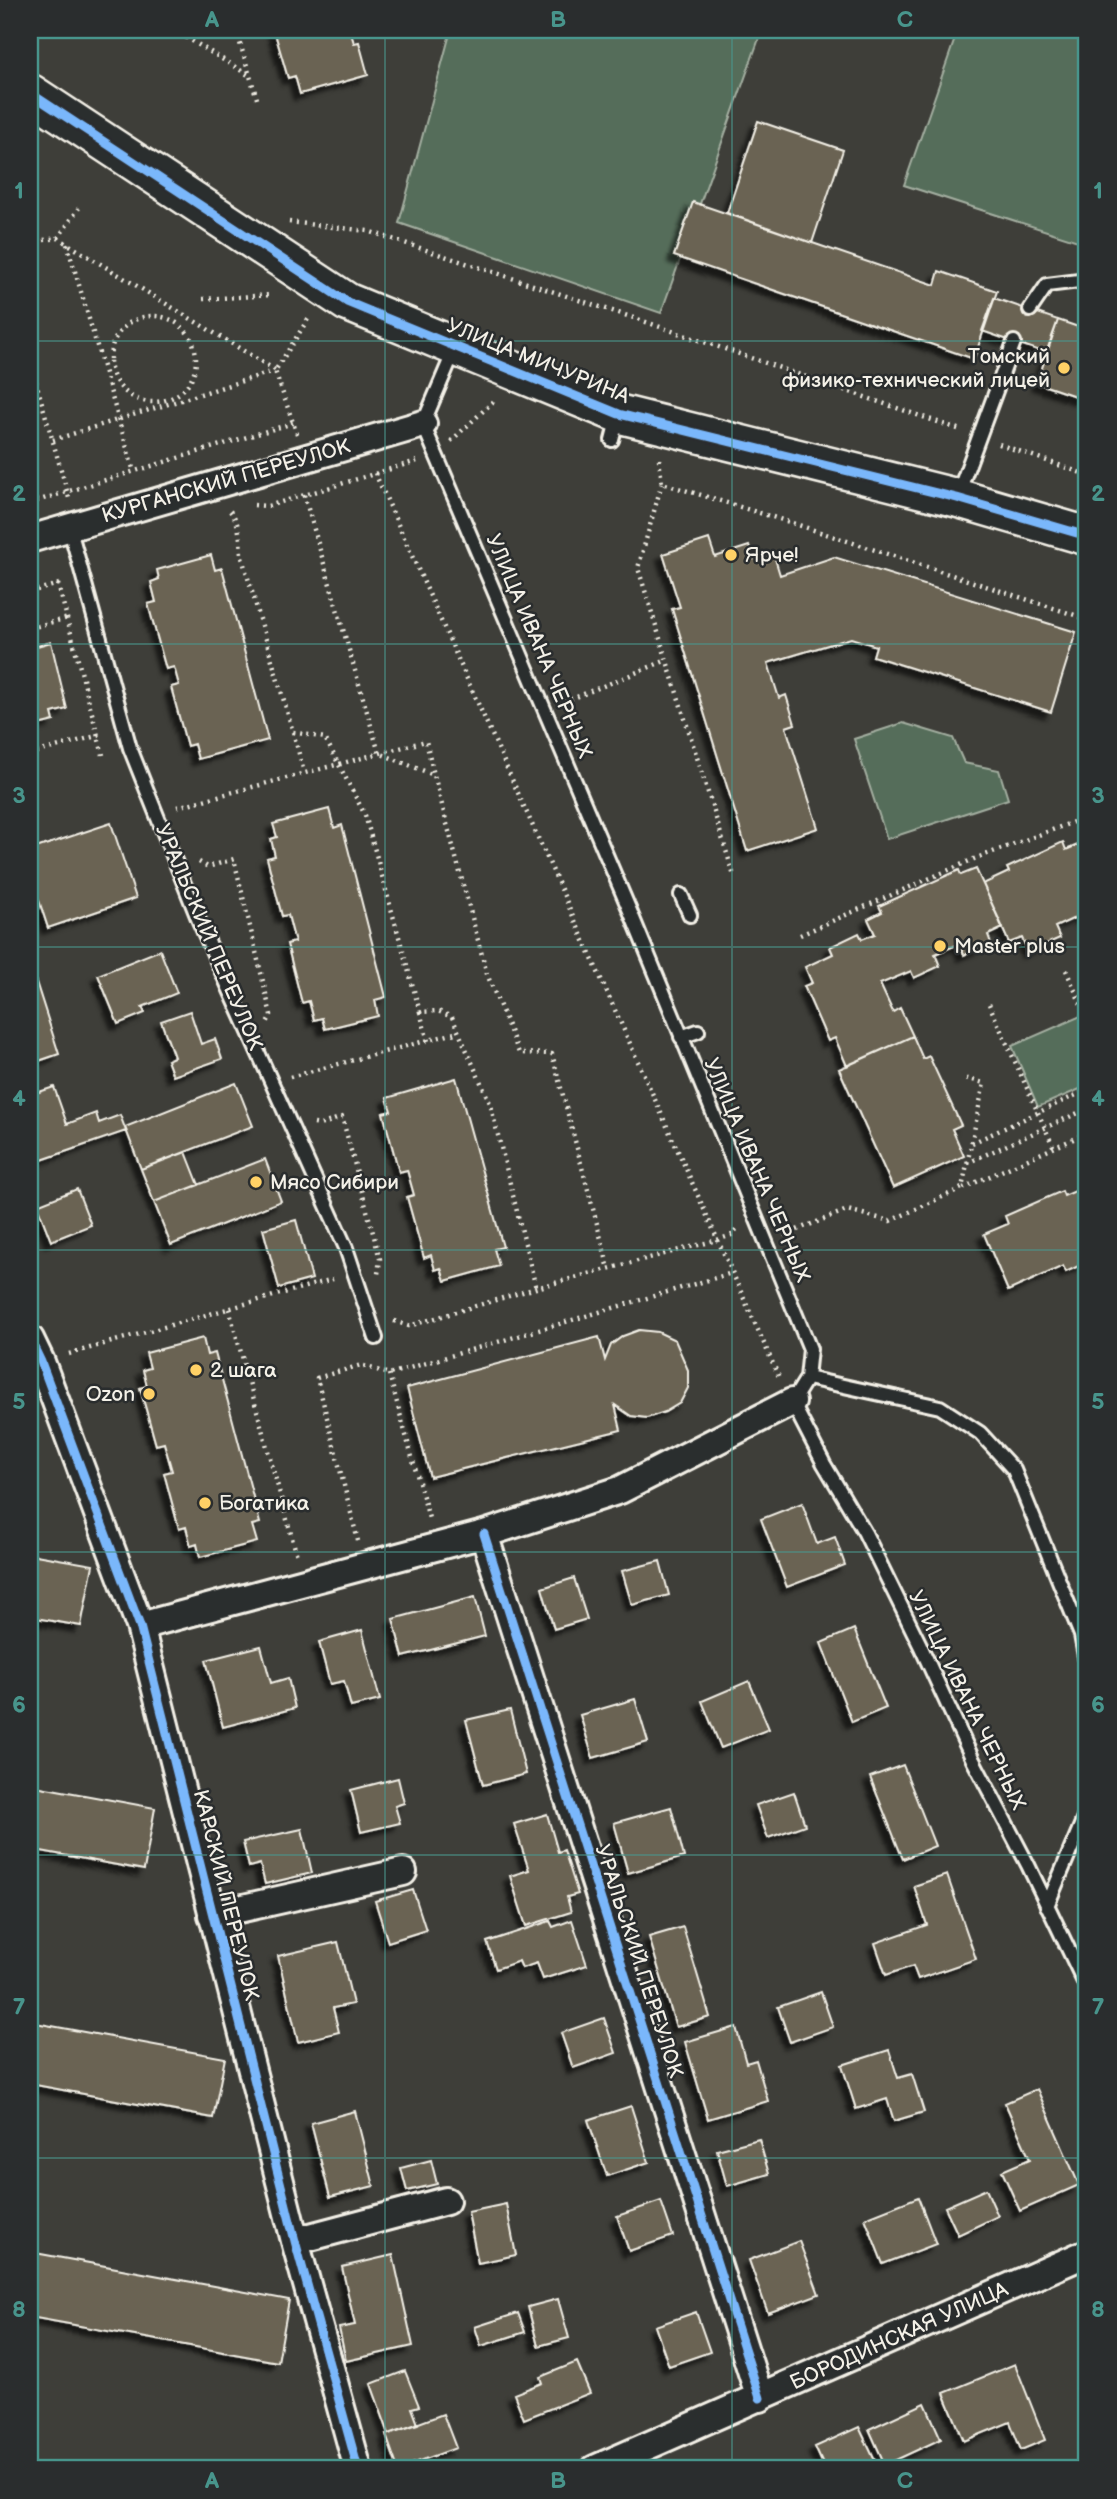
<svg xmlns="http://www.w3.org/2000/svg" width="1117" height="2499" font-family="'Balsamiq Sans',sans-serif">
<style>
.green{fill:#556d5a;stroke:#a4afa1;stroke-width:2}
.building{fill:#6b6453;stroke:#f4f1e8;stroke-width:2;filter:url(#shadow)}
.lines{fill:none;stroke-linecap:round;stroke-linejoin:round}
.lane-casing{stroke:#f4f1e8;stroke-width:18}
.street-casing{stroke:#f4f1e8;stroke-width:32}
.secondary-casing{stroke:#f4f1e8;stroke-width:42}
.path{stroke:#f4f1e8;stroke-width:4.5;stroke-dasharray:2 5;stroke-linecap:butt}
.lane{stroke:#2a2d2e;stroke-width:12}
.street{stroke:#2a2d2e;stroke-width:26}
.secondary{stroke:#2a2d2e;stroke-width:37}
.cycleway-casing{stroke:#2a2d2e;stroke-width:13}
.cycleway{stroke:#7ab7fb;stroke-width:9}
.grid{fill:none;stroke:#48958c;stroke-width:2;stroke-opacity:0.55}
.poi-dot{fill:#ffd166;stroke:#2a2d2e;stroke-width:2.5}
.labels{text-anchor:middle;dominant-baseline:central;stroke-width:5;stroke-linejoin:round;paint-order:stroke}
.poi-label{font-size:21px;fill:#f4f1e8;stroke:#2a2d2e;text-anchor:start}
.street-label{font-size:21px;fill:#f4f1e8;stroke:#2a2d2e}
.neatline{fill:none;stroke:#48958c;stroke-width:2.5}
.grid-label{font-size:23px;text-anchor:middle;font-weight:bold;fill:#48958c}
</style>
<defs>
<filter id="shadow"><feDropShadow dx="-6" dy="6" stdDeviation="2" flood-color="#0009"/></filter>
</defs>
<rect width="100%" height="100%" fill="#3e3e39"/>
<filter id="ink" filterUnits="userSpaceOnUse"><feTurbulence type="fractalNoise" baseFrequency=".0143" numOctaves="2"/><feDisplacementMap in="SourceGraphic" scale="14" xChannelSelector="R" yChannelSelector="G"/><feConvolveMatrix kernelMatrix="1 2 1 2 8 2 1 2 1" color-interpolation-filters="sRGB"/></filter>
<g filter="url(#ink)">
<path class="green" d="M451,30H762L661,313L399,223Z
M958,30H1087V244L904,185Z
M903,723L953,738L964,763L999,770L1008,799L887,839L854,739Z
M1083,1015L1087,1026V1086L1038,1107L1012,1046Z"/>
<path class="building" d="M274,30H350L354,43L359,42L368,75L300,94L295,76L288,78Z
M758,121L843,150L812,243L727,213Z
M693,202L935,285L939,271L997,291L974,359L674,256Z
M994,298L1058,320L1046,353L982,331Z
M1058,320L1087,330V400L1037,383Z
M709,539L715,557L749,546L754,559L773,552L780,575L834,557L1076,632L1051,712L873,656L876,646L851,638L768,663L779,698L786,695L795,724L786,727L818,828L747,851L672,609L680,607L663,554Z
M211,555L215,570L222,568L268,740L198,759L194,744L187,746L171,687L179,685L174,667L166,669L148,604L156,602L151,582L159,579L157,570Z
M51,642L67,709L52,713L54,721L30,727V648Z
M329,809L334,828L342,825L386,997L375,1000L378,1016L325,1029L322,1018L314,1020L309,1001L302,1003L287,944L295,942L288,915L282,916L267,858L275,856L271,839L277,837L273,824Z
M111,823L136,898L48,928L30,873V850Z
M1087,841V926L1081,915L1055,927L1060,938L1028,952L1022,938L1009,943L983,884L1009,872L1007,868L1063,842L1066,850Z
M976,869L1003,928L988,935L991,943L964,955L959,944L935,954L940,966L914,978L911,971L880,984L893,1012L900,1008L913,1036L847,1066L835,1038L828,1041L804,986L812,983L805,967L833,954L830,947L859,933L862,939L875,934L868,919L882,912L879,906L959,870L961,875Z
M160,950L177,993L142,1007L145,1013L118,1024L98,975Z
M30,963L59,1054L30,1064Z
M190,1011L201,1044L215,1039L222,1059L173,1076L167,1060L174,1057L161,1021Z
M913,1036L923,1059L929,1056L961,1125L952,1129L964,1156L893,1188L839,1069Z
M456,1078L503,1247L494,1249L499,1266L445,1281L441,1268L435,1270L431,1255L424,1258L407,1197L414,1195L407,1170L399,1172L383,1113L391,1111L387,1098Z
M236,1083L253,1126L141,1169L125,1127Z
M54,1087L67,1124L96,1113L99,1123L120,1115L126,1131L30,1164V1095Z
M186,1152L199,1185L154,1202L141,1169Z
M265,1159L281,1201L171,1245L154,1202Z
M1087,1186V1262L1066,1272L1063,1266L1008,1291L984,1234L1008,1224L1005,1216L1062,1191L1064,1196Z
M77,1189L91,1225L51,1241L37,1205Z
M296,1220L312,1279L279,1288L263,1229Z
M639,1330L658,1332L675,1340L688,1370V1388L680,1403L665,1412L647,1418L631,1416L615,1405L621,1430L430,1477L407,1388L599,1337L605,1360L611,1345L623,1336Z
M203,1338L207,1355L215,1353L260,1523L252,1525L257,1542L200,1557L197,1544L191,1546L186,1527L179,1529L164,1473L172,1471L164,1443L156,1445L140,1388L147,1386L143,1370L150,1368L146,1353Z
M802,1503L817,1544L835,1537L845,1565L787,1587L761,1519Z
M30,1554L93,1565L81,1626L30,1617Z
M660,1561L669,1595L632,1605L622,1571Z
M574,1578L587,1619L554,1629L542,1588Z
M475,1597L485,1636L403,1657L393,1619Z
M854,1629L886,1708L852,1722L821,1643Z
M362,1630L380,1700L351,1707L344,1681L330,1684L319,1642Z
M261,1646L271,1683L288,1678L295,1708L223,1727L206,1660Z
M749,1681L769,1729L721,1748L702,1701Z
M635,1699L648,1742L593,1758L580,1715Z
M510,1710L526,1774L483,1785L466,1720Z
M903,1765L935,1846L903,1859L870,1777Z
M398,1778L404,1803L395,1806L400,1823L361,1832L351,1790Z
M30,1785L155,1808L144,1870L30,1849Z
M794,1792L805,1825L768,1838L756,1805Z
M671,1807L684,1857L628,1873L614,1823Z
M547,1814L558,1852L564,1850L578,1894L567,1897L571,1912L526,1926L510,1876L529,1870L514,1824Z
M302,1829L312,1873L265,1884L260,1864L249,1867L243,1842Z
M947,1875L976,1959L918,1979L913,1966L886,1975L875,1943L927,1925L914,1886Z
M413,1890L426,1930L388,1942L375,1901Z
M572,1920L587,1965L543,1979L537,1963L522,1968L519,1961L496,1969L487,1942L550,1921L553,1927Z
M683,1927L710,2017L676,2027L649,1937Z
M338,1942L353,2004L333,2008L339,2032L298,2042L278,1956Z
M821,1992L833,2027L790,2042L778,2007Z
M604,2018L616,2053L573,2068L561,2033Z
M30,2022L225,2058L213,2118L30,2084Z
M736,2027L746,2063L756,2060L768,2101L708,2119L685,2042Z
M889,2050L898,2078L912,2074L924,2112L894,2121L887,2099L856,2109L842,2065Z
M1037,2089L1079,2185L1020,2211L1002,2171L1030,2159L1005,2103Z
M631,2106L649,2162L607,2176L588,2120Z
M355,2111L374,2186L330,2197L311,2123Z
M759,2139L769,2174L727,2186L717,2150Z
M431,2160L437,2184L407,2191L401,2168Z
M986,2189L998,2216L958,2235L945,2207Z
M918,2197L936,2244L883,2264L865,2218Z
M661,2201L673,2236L629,2251L617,2216Z
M506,2204L516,2255L478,2263L468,2212Z
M799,2241L819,2294L768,2313L749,2260Z
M30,2252L289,2300L278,2362L30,2317Z
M393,2255L413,2346L346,2361L339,2328L355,2325L342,2267Z
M558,2299L569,2338L538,2346L528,2307Z
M696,2312L710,2352L669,2366L655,2326Z
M518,2313L525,2332L481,2346L475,2327Z
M577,2362L590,2393L524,2419L514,2394L542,2383L540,2377Z
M1015,2364L1045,2440L1021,2450L1010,2422L964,2441L944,2393Z
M405,2371L419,2406L412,2408L418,2424L389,2434L371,2384Z
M925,2403L941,2439L885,2465L869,2429Z
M443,2414L456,2448L398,2469L386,2435Z
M859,2427L877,2465L868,2469H825L815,2447Z"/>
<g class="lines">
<g class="lane-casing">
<path id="lane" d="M1030,310L1047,285L1087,280
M454,351L423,424L630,911L810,1349L807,1378L792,1402L824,1464L865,1533L920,1645L973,1760L1028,1865L1087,1988
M612,440L618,417
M958,494L1014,342
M69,526L130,748L199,921L346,1248L376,1338
M681,895L690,915
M681,1037L698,1031
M807,1378L940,1407L980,1433L1014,1470L1081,1635
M1087,1632L1081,1635L1087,1667
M1047,1906L1087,1811"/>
</g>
<g class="street-casing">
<path id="street" d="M30,539L423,424
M30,1339L41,1362L140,1626L295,2241L358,2469
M484,1534L760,2398
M140,1626L484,1534L620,1490L792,1402
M212,1915L403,1872
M295,2241L446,2201
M595,2469L1087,2253"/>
</g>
<g class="secondary-casing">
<path id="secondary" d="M30,93L347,302L619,414L957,498L1087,536"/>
</g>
<path class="path" d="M174,30L250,76
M236,30L258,102
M289,222L368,231L640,320L961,430
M58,238L79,208
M30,242L58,238L275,370
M67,244L134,472
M203,299L272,295
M110 359a43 43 0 1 1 86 0a43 43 0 1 1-86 0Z
M30,361L69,498
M297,434L275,371L310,316
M53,440L274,371
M451,441L496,399
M999,444L1087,475
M659,459L662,483L789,522L1087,619
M375,473L779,1377
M662,483L638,568L734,876
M304,495L379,753L434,775L487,974L519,1053L552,1054L609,1269
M30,503L293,423
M254,505L268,506L417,461
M230,511C240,522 240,539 241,554L293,732L325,738L365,815L420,1012L438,1011L452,1017L490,1103L536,1288
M58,584L103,755
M30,592L59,584
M30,628L68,618
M564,702L667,660
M293,732L304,772
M30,754L100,735
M177,807L426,741L434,775
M199,862L208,867L234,859L271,1015L267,1023
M800,935L974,859L1087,817
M1066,970L1087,1018
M989,1004L1054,1148
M420,1012L428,1041
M290,1077L459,1032
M314,1124L320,1125L342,1117L380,1259L378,1274
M972,1143L1087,1090
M967,1163L1087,1109
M963,1188L1087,1133
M784,1235L847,1210L890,1221L962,1188L984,1083L965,1078
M30,1289L38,1311
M229,1309L297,1556
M394,1321L409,1326L536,1288L717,1240L735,1234L736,1226
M69,1354L333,1279
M389,1374L430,1522
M358,1541L317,1378L361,1365L389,1374L732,1273"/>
<use href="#lane" class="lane"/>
<use href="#street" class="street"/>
<use href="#secondary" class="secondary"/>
<g class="cycleway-casing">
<path id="cycleway" d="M30,93L347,302L619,414L957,498L1087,536
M30,1339L41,1362L140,1626L295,2241L358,2469
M484,1534L760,2398"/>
</g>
<use href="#cycleway" class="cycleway"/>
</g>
</g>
<path class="grid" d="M385,30V2469M732,30V2469M30,341H1087M30,644H1087M30,947H1087M30,1250H1087M30,1552H1087M30,1855H1087M30,2158H1087"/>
<g class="poi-dot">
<circle cx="1064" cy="368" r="7"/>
<circle cx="731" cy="555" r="7"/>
<circle cx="940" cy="946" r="7"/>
<circle cx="256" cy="1182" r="7"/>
<circle cx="196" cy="1370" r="7"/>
<circle cx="149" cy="1394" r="7"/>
<circle cx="205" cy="1503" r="7"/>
</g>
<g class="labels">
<g class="poi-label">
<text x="1050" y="356" text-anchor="end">Томский<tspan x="1050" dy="24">физико-технический лицей</tspan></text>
<text x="745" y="555">Ярче!</text>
<text x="954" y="946">Master plus</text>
<text x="270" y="1182">Мясо Сибири</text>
<text x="210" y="1370">2 шага</text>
<text x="135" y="1394" text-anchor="end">Ozon</text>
<text x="219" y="1503">Богатика</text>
</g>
<g class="street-label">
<text transform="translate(538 361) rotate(22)">УЛИЦА МИЧУРИНА</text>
<text transform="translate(226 481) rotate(-16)">КУРГАНСКИЙ ПЕРЕУЛОК</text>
<text transform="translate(539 646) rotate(67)">УЛИЦА ИВАНА ЧЕРНЫХ</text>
<text transform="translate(209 937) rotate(67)">УРАЛЬСКИЙ ПЕРЕУЛОК</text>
<text transform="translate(757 1170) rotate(67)">УЛИЦА ИВАНА ЧЕРНЫХ</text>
<text transform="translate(967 1700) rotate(64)">УЛИЦА ИВАНА ЧЕРНЫХ</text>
<text transform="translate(226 1895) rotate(76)">КАРСКИЙ ПЕРЕУЛОК</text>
<text transform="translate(639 1961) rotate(72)">УРАЛЬСКИЙ ПЕРЕУЛОК</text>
<text transform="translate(899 2336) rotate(-24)">БОРОДИНСКАЯ УЛИЦА</text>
</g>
</g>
<rect width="1117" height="2499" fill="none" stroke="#2a2d2e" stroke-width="77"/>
<rect x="38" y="38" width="1040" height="2422" class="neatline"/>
<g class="grid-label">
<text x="212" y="27">A</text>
<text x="558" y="27">B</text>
<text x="905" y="27">C</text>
<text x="19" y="198">1</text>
<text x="1098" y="198">1</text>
<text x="19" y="501">2</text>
<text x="1098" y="501">2</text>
<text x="19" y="803">3</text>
<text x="1098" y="803">3</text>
<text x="19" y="1106">4</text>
<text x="1098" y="1106">4</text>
<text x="19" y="1409">5</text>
<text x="1098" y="1409">5</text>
<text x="19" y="1712">6</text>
<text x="1098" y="1712">6</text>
<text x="19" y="2014">7</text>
<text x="1098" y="2014">7</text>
<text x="19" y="2317">8</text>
<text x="1098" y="2317">8</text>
<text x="212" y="2488">A</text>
<text x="558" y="2488">B</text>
<text x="905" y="2488">C</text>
</g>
</svg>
